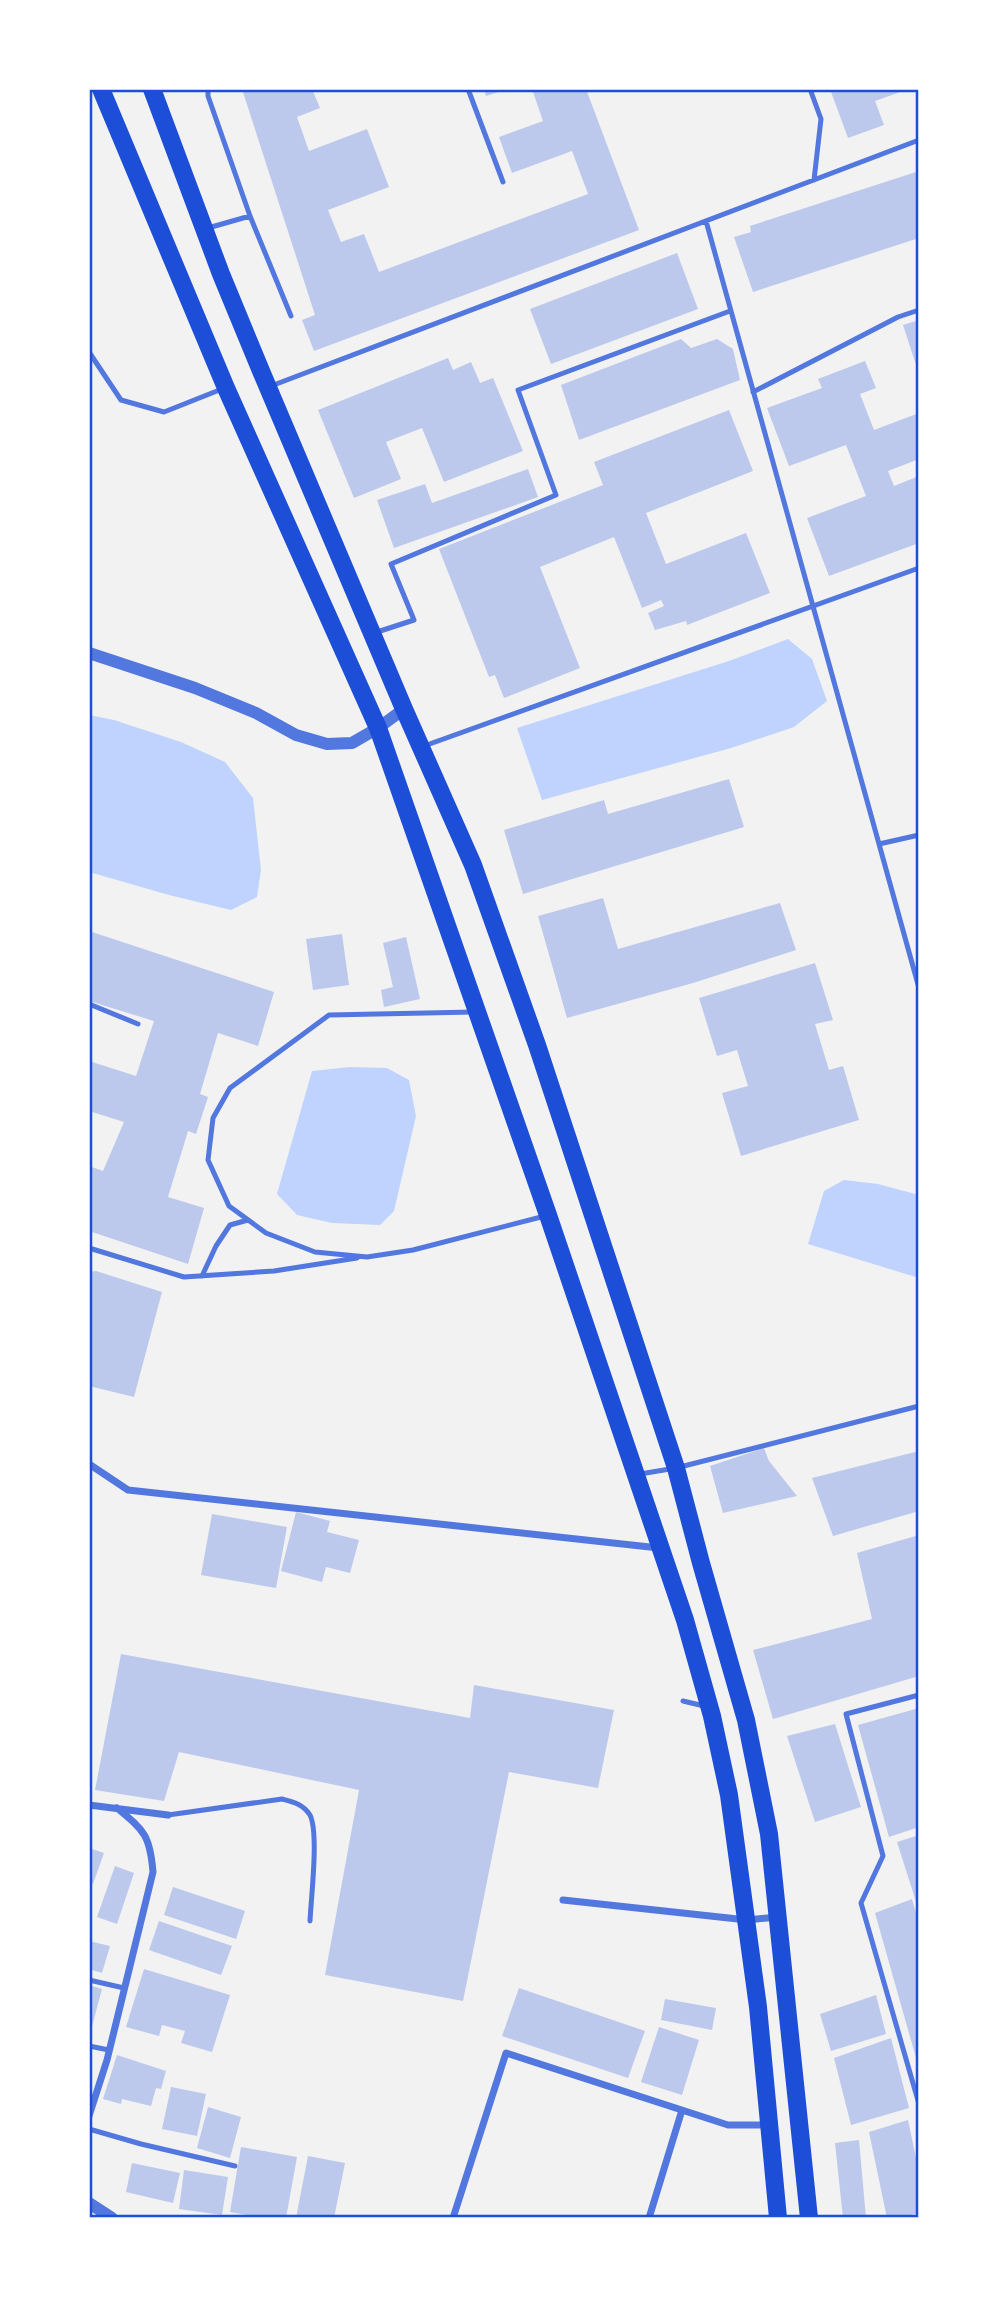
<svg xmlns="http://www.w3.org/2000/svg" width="1008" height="2307" font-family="'Roboto Condensed',sans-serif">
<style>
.water{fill:#bfd3fe}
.building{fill:#bdc9ec}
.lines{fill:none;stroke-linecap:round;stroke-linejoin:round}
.service{stroke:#5277de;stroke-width:5}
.minor{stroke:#5277de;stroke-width:7}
.tertiary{stroke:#5277de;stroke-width:12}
.primary{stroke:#1d4ed8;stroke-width:18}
.neatline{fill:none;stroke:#1d4ed8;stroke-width:2.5}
</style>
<rect width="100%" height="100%" fill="#f2f2f2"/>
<path class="water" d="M788,639L812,659L827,701L794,727L731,748L542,800L517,728L729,661Z
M89,715L114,720L181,742L225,762L253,798L261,870L257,897L231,910L169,895L89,872Z
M350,1067L387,1068L409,1080L416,1116L394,1211L380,1225L332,1223L297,1215L277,1194L312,1071Z
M844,1180L878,1184L919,1195V1278L808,1244L824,1191Z"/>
<path class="building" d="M242,89H312L320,108L297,117L309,151L367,129L389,187L328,210L341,242L364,234L379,272L588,194L572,151L512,173L499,137L543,121L532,89H586L639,230L314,351L302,320L315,315Z
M484,89H505V90L486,96Z
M830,89H906V90L875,101L884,125L848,138Z
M919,171V238L753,292L734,237L751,232L750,226Z
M677,253L698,309L551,364L530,309Z
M919,320V371H918L903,325Z
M681,339L691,348L717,339L733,349L740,380L579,440L561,385Z
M448,358L453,370L471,362L480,383L493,378L523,451L444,482L422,428L386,442L401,479L354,498L318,410Z
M865,361L876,388L860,394L874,430L919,413V459L888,471L894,486L919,476V543L829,576L807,518L866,496L846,445L789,466L767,408L822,388L818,379Z
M729,410L753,471L646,513L666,564L746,533L770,593L687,625L686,621L655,630L648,613L664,606L661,600L642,608L614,537L540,567L580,668L504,698L495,675L489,677L439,549L603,485L594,462Z
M528,469L538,497L394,548L377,500L425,484L432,503Z
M729,779L744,827L523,894L504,830L604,800L608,814Z
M603,898L618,949L780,903L796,950L693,983L567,1018L538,916Z
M89,931L274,992L258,1046L218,1033L200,1094L208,1097L196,1134L188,1131L168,1197L204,1208L188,1264L89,1231V1166L103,1171L124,1122L89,1111V1061L136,1076L154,1021L89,1001Z
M342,934L349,985L313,990L306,939Z
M406,937L420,999L384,1007L381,990L393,987L383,943Z
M815,963L833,1020L815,1024L829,1070L843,1066L859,1120L741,1156L722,1093L748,1086L737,1050L717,1056L699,998Z
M96,1271L162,1292L134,1397L89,1386V1272Z
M764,1448L769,1461L797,1496L723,1513L710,1466Z
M919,1451V1511L833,1536L812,1478Z
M296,1512L330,1521L327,1532L359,1540L350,1573L326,1567L322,1582L281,1571Z
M212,1514L287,1527L276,1588L201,1575Z
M919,1535V1676L773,1719L753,1650L872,1619L857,1553Z
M121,1654L470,1718L474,1685L614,1710L598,1788L509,1772L463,2001L325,1975L359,1790L179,1752L164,1801L95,1790Z
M919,1708V1827L889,1837L858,1725Z
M835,1724L861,1807L815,1822L787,1736Z
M919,1835V1908H918L897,1842Z
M89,1848L104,1853L93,1884L89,1883Z
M115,1866L134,1873L117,1924L97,1917Z
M173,1887L245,1911L236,1939L164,1915Z
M912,1899L919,1923L918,2065L875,1913Z
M159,1921L232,1946L221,1975L149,1950Z
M89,1941L110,1946L102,1973L89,1969Z
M144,1969L230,1995L212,2052L181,2043L185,2031L162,2025L159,2036L126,2027Z
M89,1985L102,1989L90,2034H89Z
M519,1988L645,2031L628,2078L502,2036Z
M876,1995L886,2034L831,2051L820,2014Z
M665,1999L716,2008L712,2030L661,2020Z
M659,2027L699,2040L682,2095L641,2082Z
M891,2038L909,2108L851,2125L834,2058Z
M117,2055L166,2071L161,2089L156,2088L151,2106L122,2099L121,2104L103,2099Z
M171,2087L206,2094L197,2136L162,2129Z
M208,2107L241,2117L230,2158L197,2148Z
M908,2120L919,2172V2213L898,2218H887L869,2132Z
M859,2140L866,2218H843L835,2143Z
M241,2147L297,2157L286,2218H263L230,2212Z
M308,2156L345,2163L334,2218H296Z
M132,2163L180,2173L173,2203L126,2192Z
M184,2170L228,2177L222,2215L179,2209Z"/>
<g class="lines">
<path class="service" d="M208,89V96L250,216L291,316
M468,89L503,182
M810,89L821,119L814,180
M706,221L919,988
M208,228L250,216
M89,352L121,400L164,412L222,389
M271,386L919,140
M753,392L898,317L919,310
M374,633L414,620L391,564L556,495L518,390L730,311
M424,746L919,568
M879,844L919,835
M89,1004L138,1024
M474,1012L329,1015L230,1088L213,1118L208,1160L229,1206L266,1233L315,1252L367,1257L413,1250L545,1216
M89,1248L184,1277L274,1271L357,1258
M202,1276L216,1246L230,1225L248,1220
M640,1474L676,1468L919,1406
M919,1695L846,1714L883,1856L861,1903L919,2104
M683,1701L704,1706
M168,1815L282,1799C293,1802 303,1804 310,1815C319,1833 311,1898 310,1921
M89,1980L124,1988
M89,2046L109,2050
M89,2129L141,2144L235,2166"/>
<path class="minor" d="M89,1464L128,1490L659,1548
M89,1805L168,1815
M563,1900L747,1920L778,1917
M89,2116L107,2060L153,1872C150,1836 145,1831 117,1808
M453,2218L506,2053L728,2125H770
M649,2218L682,2110"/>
<path class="tertiary" d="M89,653L195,688L256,713L296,735L327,744L352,743L378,728L404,709
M89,2203L112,2218"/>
<path class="primary" d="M101,89L226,388L378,728L548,1215L685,1620L712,1716L729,1795L758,2007L778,2218
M152,89L221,274L261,371L404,709L473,865L537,1045L676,1468L701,1563L746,1720L769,1834L809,2218"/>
</g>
<rect width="1008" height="2307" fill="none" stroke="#ffffff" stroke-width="182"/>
<rect x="91" y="91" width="826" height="2125" class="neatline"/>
</svg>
